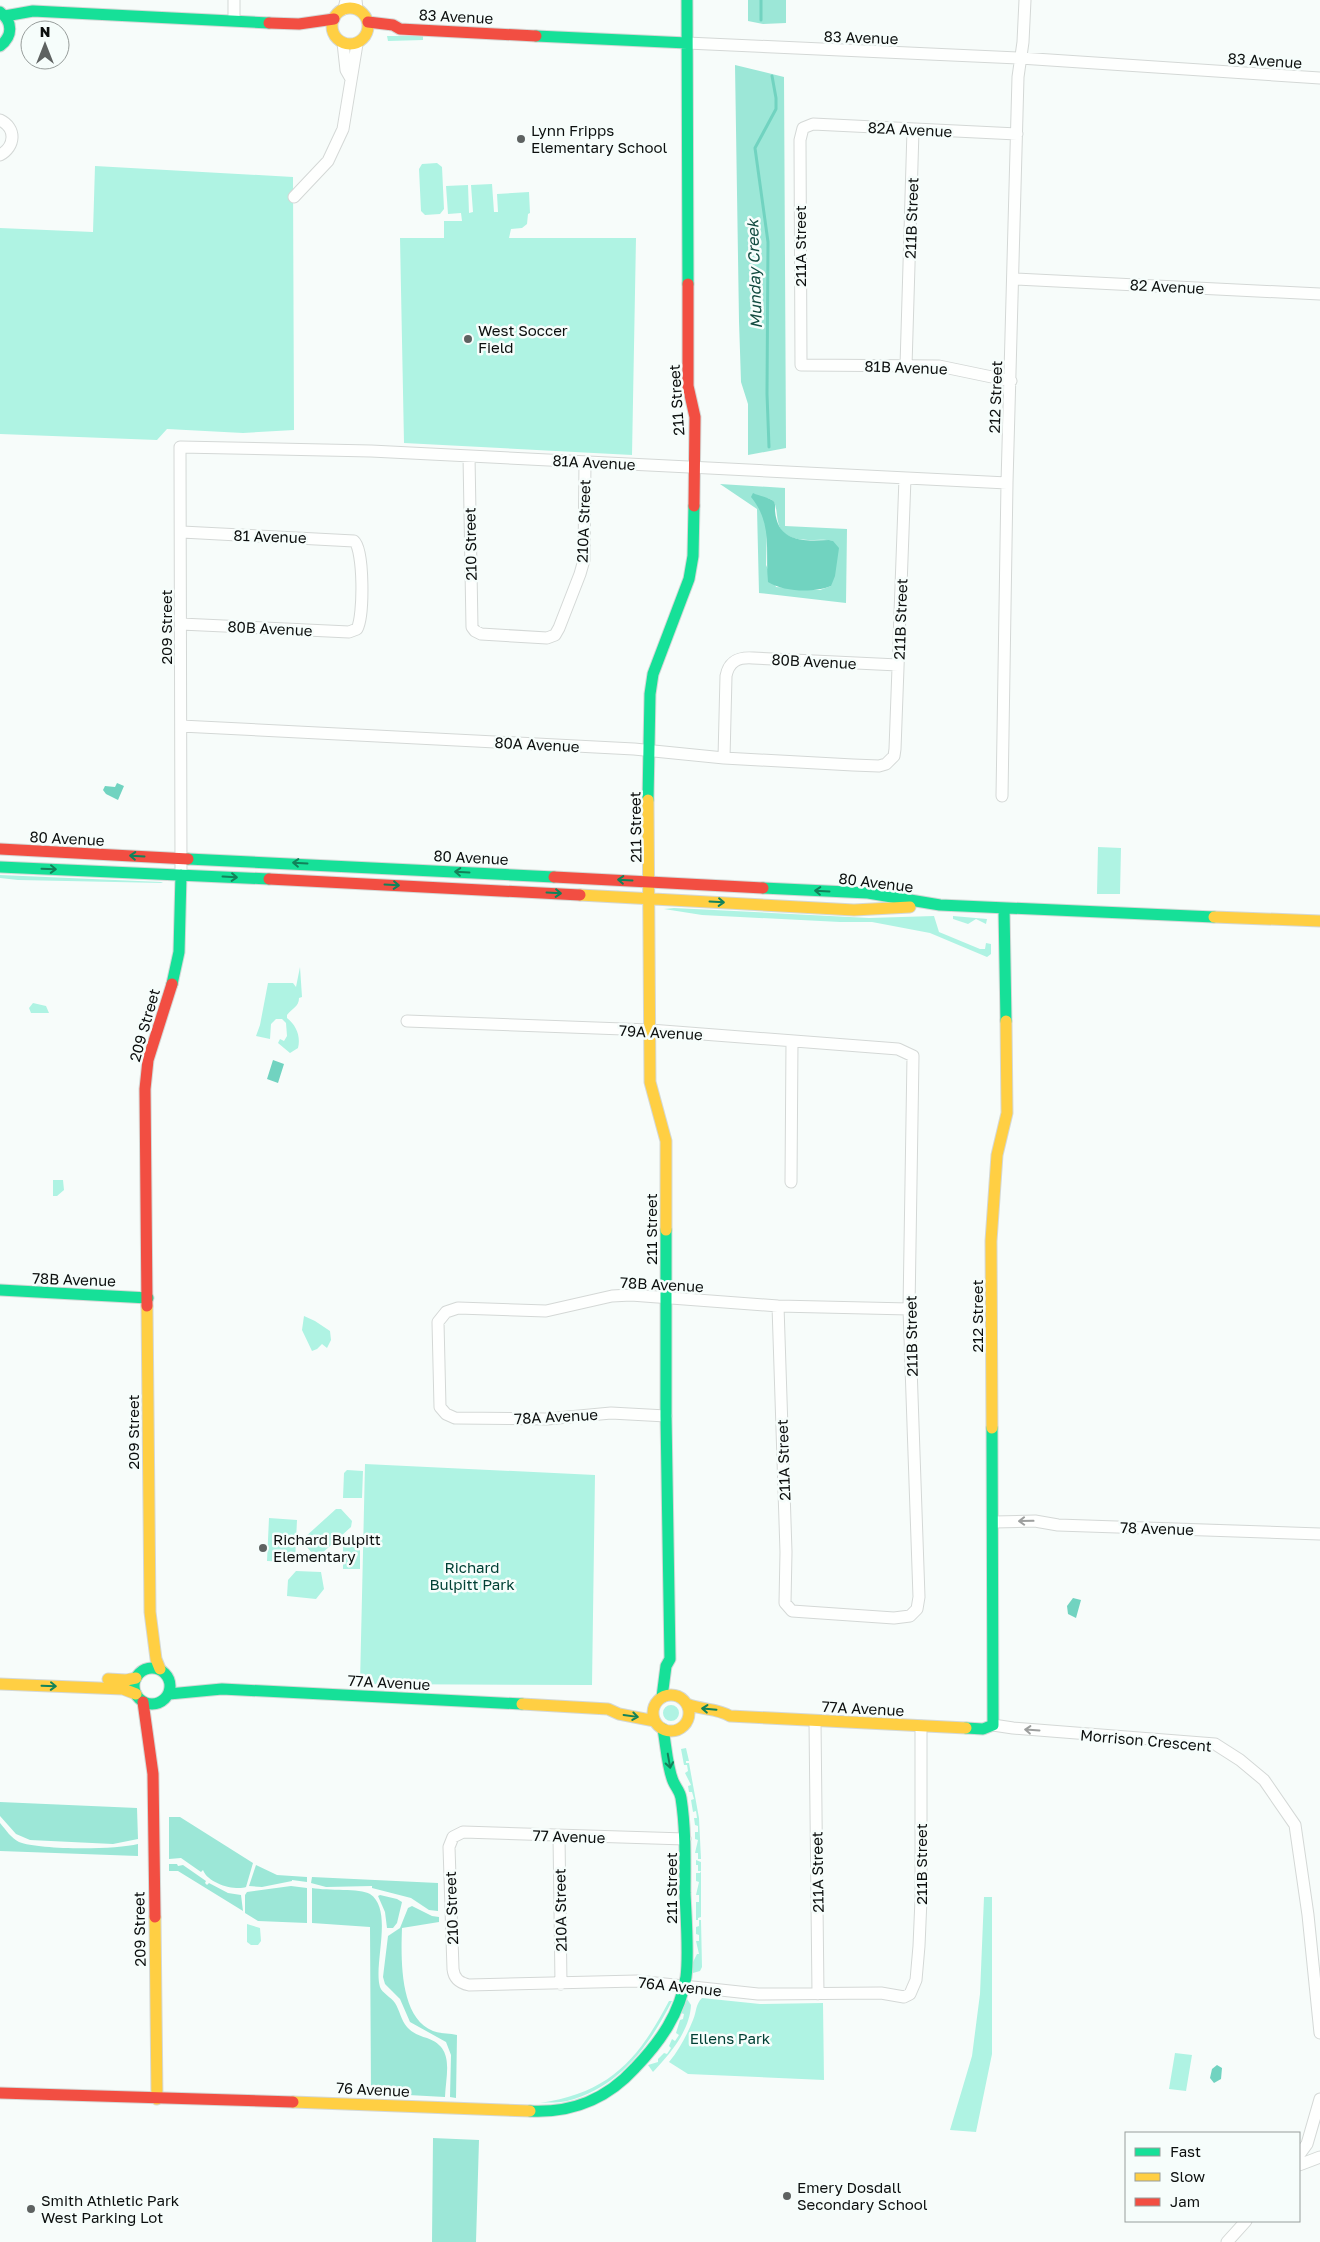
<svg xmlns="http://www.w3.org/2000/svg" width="1320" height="2242" font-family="'Golos Text',sans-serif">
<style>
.green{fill:#aff3e3}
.forest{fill:#9ce7d7;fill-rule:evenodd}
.water{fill:#71d3c0}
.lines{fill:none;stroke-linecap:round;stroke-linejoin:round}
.stream{stroke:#71d3c0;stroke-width:3}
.street-casing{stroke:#d4d8d6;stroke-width:13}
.fast-casing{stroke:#d4d8d6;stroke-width:13}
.slow-casing{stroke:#d4d8d6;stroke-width:13}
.jam-casing{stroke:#d4d8d6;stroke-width:13}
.street{stroke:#fefffe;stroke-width:11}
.fast{stroke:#16e098;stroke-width:11}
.slow{stroke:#ffcf43;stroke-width:11}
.jam{stroke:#f24e42;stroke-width:11}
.oneway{stroke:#12825a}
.oneway2{stroke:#9d9f9e}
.poi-dot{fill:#5e6261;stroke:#f6fdfb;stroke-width:2}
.labels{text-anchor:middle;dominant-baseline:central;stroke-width:5;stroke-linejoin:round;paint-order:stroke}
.street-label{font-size:15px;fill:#0c0f0e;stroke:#f6fdfb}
.poi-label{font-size:15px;fill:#0c0f0e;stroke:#f6fdfb;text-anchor:start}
.park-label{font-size:15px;fill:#014035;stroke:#f6fdfb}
.water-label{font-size:16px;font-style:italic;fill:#124b40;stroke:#f6fdfb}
</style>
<rect width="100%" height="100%" fill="#f7fcfa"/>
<path class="green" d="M387,36H423V40L388,41Z
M437,163L442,167L444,209L440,214L425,215L421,211L419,169L422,164Z
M95,166L293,177L294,430L243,433L167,429L157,440L0,434V228L93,232Z
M492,184L494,212H498L497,194L529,192L530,213L528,214L527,224L522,228L511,229L509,238H636L632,455L404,443L400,238H444V221H462L461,213L448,214L446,186L468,185L469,213L473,212L471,185Z
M1098,847L1121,848L1120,894H1097Z
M0,875L161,882L163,883L18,880L0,878Z
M674,908L869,918L934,916L939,932L980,949H985L986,943L991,944V954L987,957L930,933L872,922H840L702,915L664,909Z
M953,916L987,919L986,924L976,919L968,924L953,919Z
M300,967L302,997L299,998C299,1007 292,1008 287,1015V1018C296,1025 301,1036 298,1048L290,1053L278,1043L280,1039L284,1041L287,1036L286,1023L282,1019H276L271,1024L270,1039L256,1036L260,1025L268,983H293L296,987Z
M33,1003L46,1006L49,1013H31L29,1008Z
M53,1180H63L64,1190L57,1196H53Z
M304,1316L315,1321L330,1331L331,1340L327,1348L322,1344L317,1349L312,1351L302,1330Z
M365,1464L595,1475L592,1685L360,1684Z
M347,1470L363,1471L362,1498H343L344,1473Z
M336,1509H341L352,1521L351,1527L320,1555H314L304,1544V1538Z
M269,1518L297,1520L295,1562L267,1561Z
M343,1542H360V1569H343Z
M296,1571L321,1572L324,1589L316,1599L287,1596L288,1580Z
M663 1713a8 8 0 1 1 16 0a8 8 0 1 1-16 0Z
M686,1748L689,1761H686V1763H689L699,1818L701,1859H698V1853H695L698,1840L695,1839V1832H698V1826L695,1825L694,1818H697L696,1811L693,1812L691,1800L694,1799L692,1792H689L688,1786L691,1785L685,1773L688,1771L687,1765H684L681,1749Z
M696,1860L701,1862V1917L698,1918V1920H696V1902H699V1895H696L699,1882L696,1881V1873H700L701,1871H698V1865H696Z
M984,1897H992V2054L976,2132L950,2130L972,2056L980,1994Z
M699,1920H701L702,1967L700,1971L693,1973V1962L697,1954H699L696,1941H699V1935L696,1934V1927L699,1926Z
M247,1924L260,1928L261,1941L258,1945H251L247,1942Z
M702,1998L760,2004L823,2003L824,2080L688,2074L669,2062C679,2050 687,2035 693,2020C697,2011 695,2005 702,1998Z
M687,1999L691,2005C690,2031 669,2055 653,2072L648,2065L658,2062V2059L664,2053L667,2054L671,2048L669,2046L672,2039L675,2041L679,2035L676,2033L680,2020L683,2019L684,2014L681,2013Z
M669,2001H672C649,2046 619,2088 567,2101C559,2103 549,2102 540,2103C609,2093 638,2060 669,2001Z
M1175,2053L1192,2055L1186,2091L1169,2089Z"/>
<path class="forest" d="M748,0H786V23L763,24L748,21Z
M735,65L784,77L786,448L748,455V404L741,382L739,321Z
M720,484L785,488V526L847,529L846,603L759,593L757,509ZM761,497C764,498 769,498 772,500C780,506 773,528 787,535C802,544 818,537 833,541L831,586L820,590L776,587L766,565L767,528L761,509Z
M0,1802L137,1808L138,1839L113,1844L30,1840L16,1834L0,1816Z
M169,1817H180L253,1863L246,1887C236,1891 208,1884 203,1870L201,1872L181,1858L169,1859Z
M0,1823C6,1830 11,1838 19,1842C39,1850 115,1850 138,1844V1856L0,1851Z
M169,1864H177L178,1866L183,1865L206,1881L205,1883L207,1885L209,1883L228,1893L241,1895L243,1911L178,1871H169Z
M256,1865L277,1875L307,1877V1882L292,1880V1881L262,1887L249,1886Z
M312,1877L438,1883V1911L429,1910L411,1898L372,1888V1886L326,1887L311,1883Z
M291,1886L307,1888V1923L258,1921L245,1913V1895L247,1892Z
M312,1888C328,1891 360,1888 370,1894C394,1910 373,1964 380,1987C382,1993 391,1997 395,2003C400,2011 401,2020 407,2027C412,2033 420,2036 427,2038C455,2048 446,2072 445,2097L371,2093L370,1927L312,1923Z
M380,1895L397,1899L402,1902L397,1923L393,1928H387L385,1912L378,1896Z
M412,1906L432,1916L439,1917V1922L402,1928C401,1957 399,2018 433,2031C440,2034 449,2033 457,2035L456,2098L450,2097L451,2055L446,2042L410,2022L400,1999L385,1984L383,1977L388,1936L400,1928L408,1908Z
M433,2138L479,2140L476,2242H432Z"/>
<path class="water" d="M753,493C759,496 767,497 772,500C776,502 775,507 775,511C778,543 804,541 829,540L833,541L839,548L835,576L831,586C814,593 784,592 768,582C765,550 773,524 751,497Z
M117,783L124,786L118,800L106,794L103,790L105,786L115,787Z
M273,1060L284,1064L278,1083L267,1079Z
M1073,1598L1081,1600L1076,1618L1068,1614L1067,1606Z
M1217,2065L1222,2068L1221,2079L1214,2083L1210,2078L1212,2069Z"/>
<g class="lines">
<path class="stream" d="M761,0V20
M769,447L767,394L768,242L755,148L776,109V98L772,76"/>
<g class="street-casing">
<path id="street" d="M356,0L357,9
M344,9L346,0
M234,20V0
M343,43L346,70L350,77
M687,43L1020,58L1320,78
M0,120C17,128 15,147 0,155
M294,197L328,161L343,129L357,44
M1014,279L1320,294
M906,366L913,130
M1011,381L939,366L801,365L800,140L803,128L813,124L1017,134
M469,456L472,627L475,631L481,634L547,638L555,635L559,628L580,574L584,560L585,462
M181,624L349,632L357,629C364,616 364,549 354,541L182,532
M181,726L634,749L724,758L853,765L879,766L886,764L894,756L895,749L905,478
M724,758L726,676C729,661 738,657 753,658L898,665
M1002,796L1007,483L1018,77L1023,42L1025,0
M181,875L180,447L371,451L1007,483
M407,1021L650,1030L898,1049L913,1056L909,1309L919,1597L917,1609L910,1616L894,1618L792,1611L785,1603L786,1552L778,1306
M791,1182L792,1041
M666,1416L611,1413L547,1419L455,1418L446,1414L440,1407L438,1322L446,1312L458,1308L546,1311L612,1296L631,1295L778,1306L909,1309
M994,1522L1035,1521L1058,1525L1320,1534
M815,1721L818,1994
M993,1725L1013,1728L1215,1744L1240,1760L1264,1780L1295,1825L1308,1915L1320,2033
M559,1836L561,1984
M685,1839L463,1832L453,1837L449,1847L453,1969C454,1979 460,1983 469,1985L637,1981L758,1994L881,1993L904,1997L910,1994L916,1980L919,1946L921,1899V1726
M1299,2155L1307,2144L1320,2099
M1299,2165L1320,2157
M1227,2242L1246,2221"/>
</g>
<g class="fast-casing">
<path id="fast" d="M687,0L688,284
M0,12C13,22 13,36 0,46
M5,16L33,11L269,23
M536,36L687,43
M648,800L650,694L653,674L689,579L693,556L694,506
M188,859L554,877
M0,867L269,879
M763,888L868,893L940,905L1214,917
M1004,908L1006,1021
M172,984L179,952L181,875
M0,1290L148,1298
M134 1686a18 18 0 1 1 36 0a18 18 0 1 1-36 0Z
M169,1694L222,1689L522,1704
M662,1697L666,1666L670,1659L666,1416V1230
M966,1728L983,1729L993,1725L992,1428
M530,2111C572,2113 606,2100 635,2068C660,2042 680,2014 686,1977C689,1954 686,1917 685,1893C685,1862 686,1830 681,1798C680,1791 676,1788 673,1781C667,1766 666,1745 663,1729"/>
</g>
<g class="slow-casing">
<path id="slow" d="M332 26a18 18 0 1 1 36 0a18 18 0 1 1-36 0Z
M648,800L650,1082L666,1141V1230
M580,895L854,910L910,907
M1214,917L1320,921
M147,1306L150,1612L156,1659L160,1669
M992,1428L991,1241L997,1155L1007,1113L1006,1021
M108,1679L126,1680L136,1678
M0,1684L123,1689L136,1694
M653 1713a18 18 0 1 1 36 0a18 18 0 1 1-36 0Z
M522,1704L608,1709L619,1714L655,1721
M687,1704C701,1710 717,1708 730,1716L966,1728
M155,1917L157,2099
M293,2102L530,2111"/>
</g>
<g class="jam-casing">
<path id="jam" d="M368,22L393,25L400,29L536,36
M269,23L299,24L334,19
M688,284V386L695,417L694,506
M0,849L188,859
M554,877L763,888
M269,879L580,895
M147,1306L145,1089L148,1060L172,984
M143,1702L153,1774L155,1917
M0,2093L293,2102"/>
</g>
<use href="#street" class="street"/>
<use href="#fast" class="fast"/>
<use href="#slow" class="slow"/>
<use href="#jam" class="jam"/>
</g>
<defs><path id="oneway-shaft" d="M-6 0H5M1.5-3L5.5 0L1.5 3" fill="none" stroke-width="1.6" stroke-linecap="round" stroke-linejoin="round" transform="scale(1.25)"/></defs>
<g class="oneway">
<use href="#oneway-shaft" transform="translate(137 856) rotate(-177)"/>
<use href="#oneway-shaft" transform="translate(300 863) rotate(-177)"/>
<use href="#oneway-shaft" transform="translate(49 869) rotate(2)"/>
<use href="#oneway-shaft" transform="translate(462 872) rotate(-177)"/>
<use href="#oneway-shaft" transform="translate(230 877) rotate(3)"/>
<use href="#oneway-shaft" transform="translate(625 880) rotate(-177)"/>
<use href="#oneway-shaft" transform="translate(392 885) rotate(3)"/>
<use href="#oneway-shaft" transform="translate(822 891) rotate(-177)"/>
<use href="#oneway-shaft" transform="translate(554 893) rotate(3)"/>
<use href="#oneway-shaft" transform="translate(717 902) rotate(3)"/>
<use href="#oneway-shaft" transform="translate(49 1686) rotate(2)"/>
<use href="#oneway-shaft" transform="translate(709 1709) rotate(-175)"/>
<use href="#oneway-shaft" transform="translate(631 1716) rotate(8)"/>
<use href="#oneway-shaft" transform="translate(669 1761) rotate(80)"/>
</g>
<g class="oneway2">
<use href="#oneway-shaft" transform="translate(1026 1521) rotate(179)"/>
<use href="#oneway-shaft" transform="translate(1032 1730) rotate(-176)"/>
</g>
<g class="poi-dot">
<circle cx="521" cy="139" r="5"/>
<circle cx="468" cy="339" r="5"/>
<circle cx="263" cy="1548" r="5"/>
<circle cx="787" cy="2196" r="5"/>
<circle cx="31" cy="2209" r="5"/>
</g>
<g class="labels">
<g class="street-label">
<text transform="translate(456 16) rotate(3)">83 Avenue</text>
<text transform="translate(861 37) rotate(2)">83 Avenue</text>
<text transform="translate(1265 60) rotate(4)">83 Avenue</text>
<text transform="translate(910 129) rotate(3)">82A Avenue</text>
<text transform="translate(911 218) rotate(-88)">211B Street</text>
<text transform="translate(800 246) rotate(-90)">211A Street</text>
<text transform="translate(1167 286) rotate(3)">82 Avenue</text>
<text transform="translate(906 367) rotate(2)">81B Avenue</text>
<text transform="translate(995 397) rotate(-88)">212 Street</text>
<text transform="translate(676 400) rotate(-94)">211 Street</text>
<text transform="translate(594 462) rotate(3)">81A Avenue</text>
<text transform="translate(583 521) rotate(-88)">210A Street</text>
<text transform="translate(270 536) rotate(2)">81 Avenue</text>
<text transform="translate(470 544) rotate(-91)">210 Street</text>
<text transform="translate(900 619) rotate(-88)">211B Street</text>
<text transform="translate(166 627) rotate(-90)">209 Street</text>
<text transform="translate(270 628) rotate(3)">80B Avenue</text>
<text transform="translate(814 661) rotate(3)">80B Avenue</text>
<text transform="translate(537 744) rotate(3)">80A Avenue</text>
<text transform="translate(635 827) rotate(-91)">211 Street</text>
<text transform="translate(67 838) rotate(3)">80 Avenue</text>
<text transform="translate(471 857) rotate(3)">80 Avenue</text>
<text transform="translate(876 882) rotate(7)">80 Avenue</text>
<text transform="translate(144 1025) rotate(-74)">209 Street</text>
<text transform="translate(661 1032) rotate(3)">79A Avenue</text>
<text transform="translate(651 1229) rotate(-90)">211 Street</text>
<text transform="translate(74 1279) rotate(2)">78B Avenue</text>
<text transform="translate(662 1284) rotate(3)">78B Avenue</text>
<text transform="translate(977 1316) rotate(-90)">212 Street</text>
<text transform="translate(911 1336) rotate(-91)">211B Street</text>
<text transform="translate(556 1416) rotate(-3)">78A Avenue</text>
<text transform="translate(133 1432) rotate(-90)">209 Street</text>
<text transform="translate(783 1460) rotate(-92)">211A Street</text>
<text transform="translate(1157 1528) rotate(2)">78 Avenue</text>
<text transform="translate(389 1682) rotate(3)">77A Avenue</text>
<text transform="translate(863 1708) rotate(3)">77A Avenue</text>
<text transform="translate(1146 1740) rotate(5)">Morrison Crescent</text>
<text transform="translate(569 1836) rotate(2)">77 Avenue</text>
<text transform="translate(921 1864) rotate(-90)">211B Street</text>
<text transform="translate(817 1872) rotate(-91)">211A Street</text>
<text transform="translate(671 1888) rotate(-90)">211 Street</text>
<text transform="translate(451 1908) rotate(-92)">210 Street</text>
<text transform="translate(560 1910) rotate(-91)">210A Street</text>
<text transform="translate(139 1929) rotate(-91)">209 Street</text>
<text transform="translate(680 1986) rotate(6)">76A Avenue</text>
<text transform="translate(373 2089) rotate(3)">76 Avenue</text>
</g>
<g class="poi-label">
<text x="531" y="130">Lynn Fripps<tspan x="531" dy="17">Elementary School</tspan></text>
<text x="478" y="330">West Soccer<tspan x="478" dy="17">Field</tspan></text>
<text x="273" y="1539">Richard Bulpitt<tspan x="273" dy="17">Elementary</tspan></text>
<text x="797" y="2187">Emery Dosdall<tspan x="797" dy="17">Secondary School</tspan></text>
<text x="41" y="2200">Smith Athletic Park<tspan x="41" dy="17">West Parking Lot</tspan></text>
</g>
<g class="park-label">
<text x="472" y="1567">Richard<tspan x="472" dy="17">Bulpitt Park</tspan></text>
<text x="730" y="2038">Ellens Park</text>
</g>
<g class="water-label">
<text transform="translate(754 274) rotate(-92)">Munday Creek</text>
</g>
</g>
<rect x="1125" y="2132" width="175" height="90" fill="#f6fdfb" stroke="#989e9c"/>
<rect x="1135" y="2148" width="25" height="8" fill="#16e098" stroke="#989e9c"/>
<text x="1170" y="2157" font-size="15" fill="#0c0f0e">Fast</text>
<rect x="1135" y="2173" width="25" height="8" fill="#ffcf43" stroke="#989e9c"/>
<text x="1170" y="2182" font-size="15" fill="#0c0f0e">Slow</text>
<rect x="1135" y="2198" width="25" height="8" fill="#f24e42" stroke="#989e9c"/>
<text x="1170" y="2207" font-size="15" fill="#0c0f0e">Jam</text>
<g transform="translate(45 45)"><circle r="24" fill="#f6fdfb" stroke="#989e9c"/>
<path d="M0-4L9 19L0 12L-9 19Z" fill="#5e6261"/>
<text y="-8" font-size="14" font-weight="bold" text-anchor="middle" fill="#0c0f0e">N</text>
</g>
</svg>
